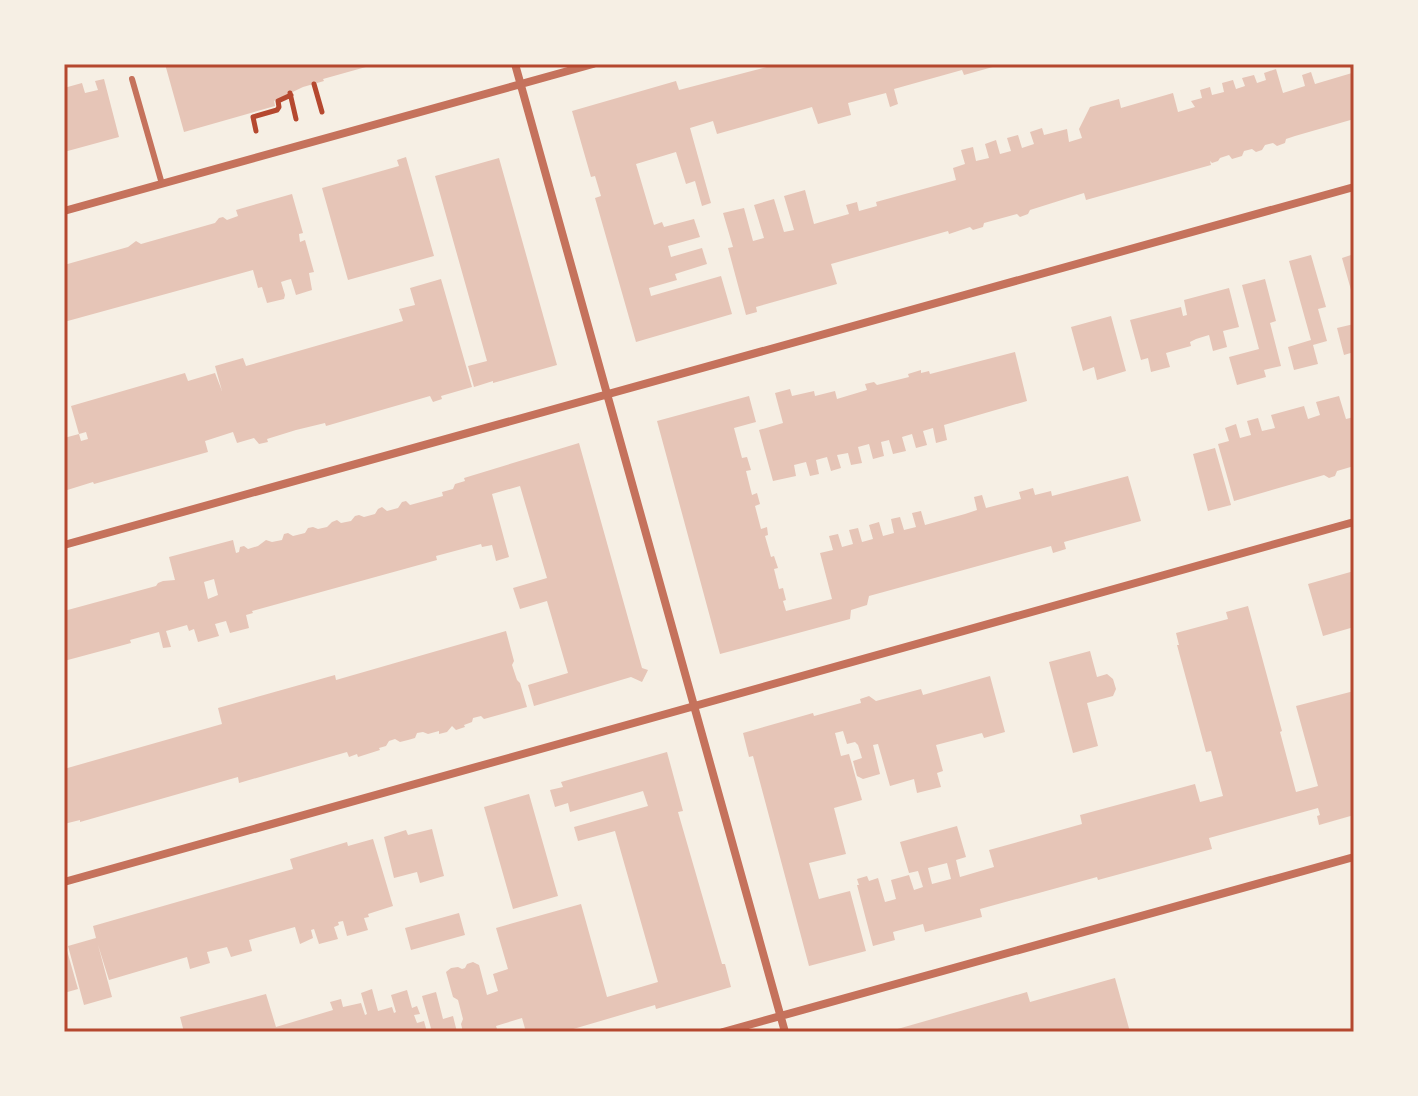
<svg xmlns="http://www.w3.org/2000/svg" width="1418" height="1096" font-family="'PT Sans Narrow',sans-serif">
<style>
.building{fill:#e6c5b7;fill-rule:evenodd}
.lines{fill:none;stroke-linecap:round;stroke-linejoin:round}
.path{stroke:#b5482f;stroke-width:5}
.service{stroke:#c5725c;stroke-width:6}
.minor{stroke:#c5725c;stroke-width:8}
.neatline{fill:none;stroke:#b5482f;stroke-width:3}
</style>
<rect width="100%" height="100%" fill="#f6efe4"/>
<path class="building" d="M165,64H373V65L323,79L324,81L303,87L274,101L275,106L184,132Z
M778,64L1000,65L964,75L962,70L894,89L898,104L890,107L886,93L848,103L851,115L818,124L812,107L717,134L713,121L690,128L711,203L702,206L695,181L686,184L676,152L636,164L654,225L662,222L664,227L694,219L700,237L668,246L671,257L702,248L707,264L675,274L677,280L649,288L651,296L721,276L732,314L636,342L595,198L601,196L595,176L591,177L572,111L676,81L679,90Z
M1349,64H1354V119L1295,136L1286,139L1285,143L1277,146L1273,143L1265,145L1262,150L1256,152L1252,149L1244,151L1242,156L1232,159L1229,155L1220,158L1218,161L1212,163L1210,161L1211,165L1086,200L1084,193L1030,210L1028,214L1020,217L1017,214L984,223L983,227L973,230L970,227L949,234L948,231L831,264L837,284L756,307L757,312L746,315L728,248L733,247L723,213L744,208L753,241L764,238L754,205L774,199L784,232L794,230L784,196L805,190L814,224L849,214L846,205L857,202L859,211L877,206L876,202L956,180L953,168L965,164L961,150L973,147L976,161L989,158L985,144L996,140L1000,154L1011,151L1007,138L1018,135L1022,148L1034,144L1030,132L1042,128L1044,135L1067,129L1069,142L1082,138L1079,129L1090,107L1119,99L1121,108L1173,93L1178,112L1195,107L1191,101L1202,98L1200,90L1210,87L1212,95L1224,92L1222,83L1233,80L1236,89L1245,86L1242,78L1254,75L1257,83L1266,80L1264,73L1276,69L1283,93L1305,86L1302,75L1311,72L1315,84L1352,73Z
M104,79L119,137L64,152V88L82,83L85,93L98,90L95,81Z
M406,157L434,256L348,280L322,188L399,166L397,160Z
M499,158L557,365L493,383V381L474,387L468,366L487,361L435,176Z
M292,194L303,233L299,234L300,242L305,240L314,272L309,273L312,290L296,295L291,279L287,280L281,282L285,295L284,299L267,303L262,287L258,288L253,270L64,322V265L128,247L136,241L141,244L215,223L219,218L223,217L227,220L238,216L236,210Z
M1354,254V297H1353L1342,258Z
M1311,255L1326,307L1318,309L1327,341L1313,345L1318,364L1294,370L1288,347L1311,340L1289,261Z
M441,279L472,387L441,396L442,399L433,402L430,396L326,426L325,423L296,430L267,439L268,442L259,444L254,438L237,443L233,432L205,441L208,452L94,484L93,482L64,491V438L79,434L81,441L88,439L86,432L79,434L71,406L185,373L188,381L215,373L222,391L215,366L243,358L246,366L403,321L399,309L415,305L410,288Z
M1265,279L1276,321L1270,323L1281,366L1264,370L1266,377L1237,385L1229,357L1259,349L1242,285Z
M1229,288L1239,327L1223,331L1227,347L1213,351L1209,335L1196,339L1190,342L1191,346L1166,353L1170,367L1151,372L1148,358L1141,360L1130,320L1181,307L1183,316L1187,315L1184,300Z
M1111,316L1126,371L1097,380L1094,367L1083,371L1071,327Z
M1354,324V352L1344,355L1337,328Z
M1015,352L1027,401L944,425L947,440L936,443L933,428L923,431L927,445L916,448L912,434L902,437L906,451L893,454L889,440L881,442L884,456L873,459L869,444L858,447L862,463L851,465L848,453L837,455L841,468L831,471L827,457L816,460L819,474L810,476L806,462L794,465L796,476L773,481L759,430L783,423L775,393L790,389L792,396L814,391L815,396L835,391L837,399L867,390L865,384L874,382L877,385L909,377L908,374L921,370V373L929,371L930,374Z
M749,396L756,422L734,428L742,458L747,457L751,470L746,471L752,495L757,493L760,504L755,506L761,529L767,527L768,535L765,536L771,557L774,556L778,568L774,569L779,589L783,588L786,600L783,601L786,611L832,599L820,553L833,550L829,536L838,534L842,547L853,544L849,530L858,528L862,542L873,539L869,525L879,522L883,536L894,533L891,519L900,517L904,530L916,527L912,513L921,511L925,525L965,514L977,510L974,497L982,495L986,508L1021,499L1019,492L1033,488L1035,495L1051,491L1052,496L1128,476L1141,521L1064,542L1066,549L1053,553L1051,546L869,596L867,605L851,610L850,619L720,654L657,421Z
M1339,396L1346,419L1354,417V466L1337,471L1335,476L1329,478L1324,475L1234,501L1218,444L1229,441L1225,428L1236,424L1240,438L1251,435L1247,421L1258,418L1262,431L1275,428L1271,415L1304,406L1308,419L1320,415L1316,402Z
M579,443L642,668L648,670L642,682L631,677L534,706L528,685L568,673L547,601L520,609L513,588L547,578L520,486L492,494L509,557L496,561L492,545L482,547L481,544L436,556L437,560L252,611L253,613L246,615L249,628L230,633L226,621L215,624L219,636L198,642L194,629L189,631L187,625L166,631L171,647L163,648L159,632L130,640L131,643L64,661V611L156,586L158,583L163,581L175,580L169,557L233,540L236,553L239,552L240,547L244,546L248,549L258,546L266,540L272,542L282,540L284,534L288,533L293,536L305,533L308,528L313,527L318,529L327,527L332,522L337,520L341,523L351,521L355,516L359,515L364,517L375,514L378,509L382,507L387,511L398,508L402,502L406,501L410,505L443,496L442,492L453,489L455,484L465,481L464,478ZM214,579L218,595L208,599L204,582Z
M1215,448L1231,505L1208,511L1193,454Z
M1354,571V627L1323,636L1308,584Z
M1248,606L1282,731L1280,732L1296,792L1318,786L1296,706L1354,691V815L1319,825L1317,816L1320,815L1318,808L1209,838L1212,849L1098,880L1097,877L980,909L982,917L925,932L923,924L893,932L895,940L873,946L857,885H859L857,879L867,876L869,881L878,878L885,902L896,899L891,880L909,875L914,890L923,887L918,871L909,873L900,842L957,826L966,857L956,860L960,877L994,867L989,850L1082,824L1080,815L1195,784L1200,802L1223,796L1211,751L1206,752L1177,645H1179L1176,633L1228,619L1226,612ZM947,863L951,879L932,884L928,868Z
M506,631L514,661L512,665L517,680L520,683L527,707L484,719L481,716L473,718L472,722L464,725L465,727L456,730L452,726L447,732L439,734V731L428,734L423,732L417,733L415,738L408,740L400,742L395,739L389,741L386,746L379,748L380,750L358,757L357,754L349,757L347,752L239,783L238,777L80,822V820L64,824V769L222,724L218,708L335,675L336,680Z
M1090,651L1097,677L1107,674L1113,679L1116,689L1113,696L1087,703L1098,746L1073,753L1049,662Z
M990,676L1005,732L984,738L982,733L936,745L943,771L937,773L941,787L917,793L914,779L890,786L878,744L873,745L880,774L863,779L857,776L853,761L862,758L858,745L855,742L847,744L843,731L835,733L841,756L849,754L862,800L834,808L846,854L809,863L819,899L850,891L866,951L809,966L753,756L749,757L743,733L813,713L814,716L861,703L860,699L869,696L876,701L921,689L923,695Z
M667,752L683,811L678,812L722,964H725L731,987L656,1009L655,1005L563,1032H526L522,1018L496,1026L498,1032H463L461,1024L463,1019L458,1000L453,997L446,972L451,968L458,967L462,969L465,968L467,964L473,962L479,965L487,995L498,991L493,974L508,969L496,928L581,904L607,997L658,982L615,831L578,841L574,827L648,806L643,791L570,812L568,803L555,807L550,790L563,787L561,782Z
M529,794L558,896L513,909L484,807Z
M432,829L444,876L420,883L417,872L394,878L384,837L406,830L408,835Z
M373,839L393,906L368,914L369,917L364,918L368,930L347,936L343,921L338,922L339,925L334,927L338,939L319,944L314,929L311,930L313,938L300,944L295,927L249,940L252,951L231,957L227,947L207,952L210,963L190,969L187,957L109,980L98,945L112,997L84,1005L68,946L96,938L93,926L293,869L290,859L347,842L348,846Z
M459,913L465,935L411,950L405,928Z
M64,940L78,989L64,993Z
M1115,978L1130,1032H887L1027,992L1030,1002Z
M372,989L378,1011L392,1007L394,1013L396,1012L391,995L407,990L412,1008L417,1006L420,1014L414,1015L417,1023L424,1021L427,1032H184L180,1017L266,994L276,1027L333,1010L330,1002L341,999L343,1007L361,1003L365,1015L367,1014L361,993Z
M436,992L443,1019L453,1016L457,1032H432L422,996Z"/>
<g class="lines">
<path class="path" d="M314,84L322,112
M290,93L296,119
M256,131L253,117L277,110L279,107L278,101L291,95"/>
<path class="service" d="M132,79L162,184"/>
<path class="minor" d="M515,64L785,1032
M64,211L593,64
M64,545L1354,187
M64,882L1354,522
M723,1032L1354,857"/>
</g>
<rect width="1418" height="1096" fill="none" stroke="#f6efe4" stroke-width="132"/>
<rect x="66" y="66" width="1286" height="964" class="neatline"/>
</svg>
